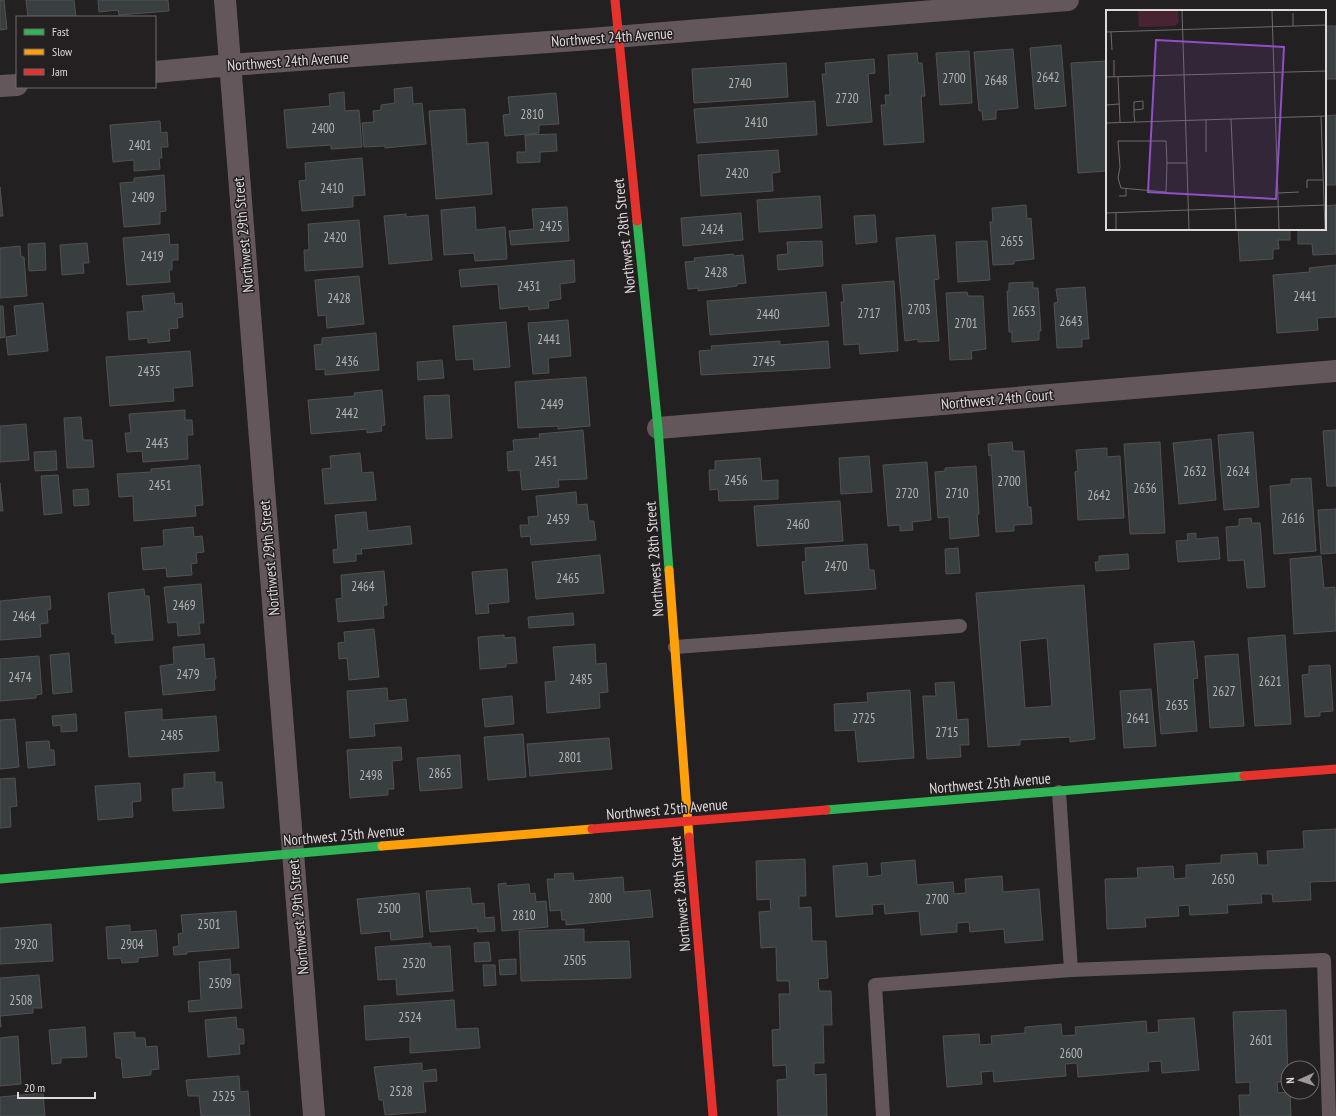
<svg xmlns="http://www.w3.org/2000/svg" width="1336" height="1116" font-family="'PT Sans Narrow',sans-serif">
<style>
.building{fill:#393f40;stroke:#515151;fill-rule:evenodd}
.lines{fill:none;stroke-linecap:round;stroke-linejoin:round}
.lane{stroke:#63575c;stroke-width:14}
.street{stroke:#63575c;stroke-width:22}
.fast{stroke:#30b455;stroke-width:9}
.slow{stroke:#ff9f0a;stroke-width:9}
.jam{stroke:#e5322d;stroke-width:9}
.labels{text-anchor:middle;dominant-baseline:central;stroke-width:3;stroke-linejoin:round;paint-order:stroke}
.number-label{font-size:13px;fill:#b5b3b4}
.street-label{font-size:15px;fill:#dedadb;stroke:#241f21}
.inset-road{fill:none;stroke:#6e6a6b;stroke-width:1}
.view{fill:#8f4fc5;fill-opacity:0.15;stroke:#8f4fc5;stroke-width:2}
.inset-edge{fill:none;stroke:#dedadb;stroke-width:2}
</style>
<rect width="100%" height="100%" fill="#232021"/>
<path class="building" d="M0,0H4L7,29L0,30Z
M26,0H74L76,17H28Z
M98,0H168L169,11L119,15L118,10L99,12Z
M1325,26H1336V79H1325Z
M1061,45L1066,106L1035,109L1030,48Z
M1013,49L1018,108L996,110V119L983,120L982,111H979L974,52Z
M969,51L972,103L940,105L936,53Z
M917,53L918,63H922L925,96H921L924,142L884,145L881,105H886L885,95H890L888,55Z
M874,59L875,73L868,74L872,122L827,126L822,74H826L825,63Z
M1107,61V171L1078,173L1071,63Z
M786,63L788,97L694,103L692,69Z
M412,87L413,104L422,103L426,144L385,148V146L364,147L362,123L374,122L373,111L381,110V105L395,103L394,89Z
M344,92L345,111L359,110L362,147L331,149V145L287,148L284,110L330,106L329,94Z
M556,93L559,124L539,125V133L505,136L503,115L510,114L508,97Z
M815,101L817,135L697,143L694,109Z
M465,109L467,144L488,142L492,194L436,199L429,111Z
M1336,115V185H1325V116Z
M160,121L161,133L167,132L168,147H161L162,158H159L160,169L134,171V160L113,162L110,125Z
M556,134L557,151L540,152V162L517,163V152H526L525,135Z
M778,150L780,172L772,173L773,191L701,196L698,155Z
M362,158L365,195L353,196V207L302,211L299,181L306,180L305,163Z
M164,175L166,211L160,212V224L124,227L120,183L134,182V178Z
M0,187L3,216H0Z
M820,196L822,228L759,232L757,200Z
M1026,205L1027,219L1031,218L1034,259L1014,261V264L993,265L990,222H993L992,208Z
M1336,205V254L1313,255L1312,244H1298V229H1325V206Z
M475,207L476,230L505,227L507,259L475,261L474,253L444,255L441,210Z
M567,207L569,241L511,245L509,231L534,229L532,209Z
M741,213L743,240L683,246L681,218Z
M406,214V217L428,215L432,260L389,264L384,216Z
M875,215L877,242L856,244L854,216Z
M359,220L363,267L305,271L304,250H309L308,224Z
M1238,229H1290V240H1278L1279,249H1273V259L1240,261Z
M169,234L170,245L178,244V260H172V270H169L170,282L127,285L123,238Z
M935,235L939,279L934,280L939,341L918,342V339L905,341L896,238Z
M822,241L823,266L778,270L777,255L788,254L787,242Z
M987,241L990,280L958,282L956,242Z
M45,243L46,270L29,271L28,244Z
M87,243L89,263H83L84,273L62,275L60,245Z
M20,246L21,257H24L27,296L0,298V248Z
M733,254L734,256L743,255L746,283L737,284V286L698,291V288L688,289L685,262L695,261L694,258Z
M574,260L575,282L560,284L561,299L548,301L549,308L529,310L528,306L500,309L498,284L461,287L459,270Z
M1336,265V317L1317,318L1318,330L1277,333L1273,275L1310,272L1309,268Z
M359,276L364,324L327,328L326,315L318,316L315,280Z
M894,281L898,351L860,354L859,344L844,345L841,302H844L842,285Z
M1033,282V288H1038L1041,331H1039V340L1012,342V332H1009L1007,291H1009V283Z
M1085,287L1089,339H1082V347L1057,348L1054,303L1058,302L1056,289Z
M826,292L829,326L710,335L707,301Z
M967,292L968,296H983L986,349L971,351L972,359L950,360L946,293Z
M174,293L175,304L182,303L183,317L177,318L178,328L169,329L170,341L148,343V338L129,340L127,312L144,311L142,296Z
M43,303L48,351L8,355L6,337L17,335L14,306Z
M0,306H3L5,337L0,338Z
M568,320L571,356L548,358L549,373L533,374L528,323Z
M506,322L510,367L474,370L473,359L456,360L453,326Z
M376,333L379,370L325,375V369L316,370L314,345L322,344V338Z
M780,341V345L828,341L830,368L701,375L699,351L712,350L711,346Z
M190,351L193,386L173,388L174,401L110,406L106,357Z
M442,360L444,378L418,380L417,362Z
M586,377L590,426L558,429V426L518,428L515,382Z
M382,390L385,425L381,426L382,431L367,433V429L311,434L308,400L355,396L354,393Z
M449,395L452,438L426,439L424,396Z
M185,410V420H192L193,435H187L188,459L143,462L142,451L127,452L125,433H131L129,414Z
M81,417L83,440H92L94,467L67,468L64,418Z
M26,424L29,460L0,462V426Z
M583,430L587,479L558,480L559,487L522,490L520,470L508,471L507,452L514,451L513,440L540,438L539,434Z
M1336,430V486H1327L1323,431Z
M1253,432L1259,507L1224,510L1218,435Z
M1211,439L1216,500L1179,504L1173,443Z
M1012,442L1013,451H1024L1028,507H1031L1032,524L1014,525V531L996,532L991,455L989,456L988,444Z
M1160,442L1165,533L1130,534L1124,444Z
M1107,448V457L1120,456L1124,518L1078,520L1075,472L1078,471L1076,450Z
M56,451L57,470L35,471L34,452Z
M360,453L362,473L373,472L376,500L325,504L322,469L331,468L330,456Z
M869,456L872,492L841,494L839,458Z
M760,458L762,481L778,480V499L719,501L718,489L710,490L709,470H715V461Z
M927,462L931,520L912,522L913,530L900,531V525L888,526L883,465Z
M200,465L203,505L195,506L196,516L134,521L133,496L119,497L117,474L151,472V469Z
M976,466L979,514L977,515L979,536L950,539L949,517L938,518L935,472L945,471V468Z
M58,475L62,513L44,515L41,476Z
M1311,478L1316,551L1274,554L1270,486L1291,484V479Z
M0,483L3,511H0Z
M88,489L89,505L74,506L73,490Z
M576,492L577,505L587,504L589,521H594L596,540L531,545L530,536L521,537L520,525H529L528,517L538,516L536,496Z
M840,501L843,541L757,546L754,506Z
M1336,509V553L1321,554L1318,510Z
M366,512L368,531L410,526L412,544L361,549L362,554H356V561L334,563L333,550L338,549L335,515Z
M1251,518L1252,523H1260L1265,587L1247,588L1244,560L1228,561L1226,527L1239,526V519Z
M193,527L194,537L202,536L204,552L196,553L197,563L191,564L192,575L167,577L166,568L143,570L141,548L164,546L163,530Z
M1196,533V539L1218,537L1220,559L1178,562L1176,541L1188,540L1187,534Z
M867,544L869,570H874L876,589L805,594L802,562L806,561L805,548Z
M958,548L960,573L946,574L945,549Z
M1128,554L1129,569L1096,571L1095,562H1099V556Z
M600,555L604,593L536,599L532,562Z
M1321,556L1324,588L1335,587L1336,631L1294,634L1290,559Z
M507,569L509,602L488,604L489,613L476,614L472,572Z
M384,571L387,605L383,606L384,618L338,622L336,599L342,598L341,575Z
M201,584L204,623H199L200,634L178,636L177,622L168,623L164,587Z
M1084,585L1095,739L1070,742V737L1020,740V745L988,747L976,593ZM1047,638L1052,706L1025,708L1020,641Z
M144,589L145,596H149L153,640L115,643V634H112L108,593Z
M50,596L51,609L47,610L48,623L40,624L41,637L0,640V601Z
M573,613L574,625L529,628L528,617Z
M374,629L379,677L349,680L347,658L339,659L338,643L345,642L344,632Z
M504,635V638L515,637L517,663L506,664V667L480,669L478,637Z
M1285,635L1291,724L1255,726L1248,638Z
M1194,641L1198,678L1193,679L1197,731L1161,734L1154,644Z
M204,644L205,659L214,658L216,679H214L215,690L163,695L160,666L174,664L173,647Z
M595,644L596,664L606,663L608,692L599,693L600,708L547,713L545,682L556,681L553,647Z
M69,653L72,692L53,694L50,655Z
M1238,654L1244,726L1210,728L1205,656Z
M39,656L42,694L36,695V698L0,701V659Z
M1330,665L1333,711L1320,712V716L1305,717L1302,675L1309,674V666Z
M954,682L957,720L968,719L969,745H960L961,757L927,759L923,696H936L935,683Z
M387,688L388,701L406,699L408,721L374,724L375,736L350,738L347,691Z
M1151,689L1156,746L1124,748L1120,691Z
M910,690L914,758L858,762L855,730L835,731L834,704L868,702L867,693Z
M512,696L514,724L485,727L482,699Z
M162,709V720L216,716L219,751L129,757L125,712Z
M76,714L77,731L61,732V725L53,726L52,716Z
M15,719L19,767L0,769V720Z
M523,734L526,777L488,780L484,737Z
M609,738L612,769L530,776L527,744Z
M49,741L50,750H54L55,765L28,768L26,742Z
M401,747L402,760L392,761L394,789H388V795L350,798L347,750Z
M460,755L462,788L420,791L417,758Z
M215,772V782H222L224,808L173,811L172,789L184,788V774Z
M15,778L17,806L10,807L11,827L0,828V779Z
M140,783L141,801L132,802L133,817L98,820L95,786Z
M1336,829V881L1310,882L1311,900L1273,902L1272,894H1261L1262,903L1227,905L1228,913L1190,915L1189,905L1178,906L1179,916L1145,918L1146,927L1107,929L1105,879L1138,878L1137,868L1173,866L1174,879L1186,878V865L1221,863V855L1257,853L1258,865H1268L1267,851L1304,849L1303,831Z
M805,859L806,896H799V908L811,907L812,941H826L828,978L818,979L819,991H831L832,1025H823L824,1063H814V1075L826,1074L827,1116H778L777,1080L787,1079L786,1065L773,1066L772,1030L780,1029L779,994H790L789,981H777L776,947L761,948L759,912L771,911L770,899L757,900L756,861Z
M915,860L917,885L953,882L954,894L966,893L965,879L1002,876L1003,892L1039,889L1043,940L1005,943L1004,929L970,932L969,922L957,923V932L921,935L919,911L885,914L884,904L872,905L873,914L836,917L833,866L867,863L868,877L882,875L881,863Z
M573,873L574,881L623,877L624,892L650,890L653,917L566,925V920H562L561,910L550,911L547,879H555L554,874Z
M506,883V886L529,884L530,894L535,893L536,902L546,901L548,927L502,931L498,884Z
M470,888L472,904L484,903L485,918L494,917L495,931L478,932L477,928L430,932L426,891Z
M419,893L423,937L391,940L390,931L361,934L357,899Z
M236,911L239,948L187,952V954L174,955L173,947L179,946L178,934L183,933L181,915Z
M51,924L53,961L0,964V928Z
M130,925V932L156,930L158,956L138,958V962L122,963L121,958L108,959L106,927Z
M584,929V942L629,941L631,978L521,981L519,931Z
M489,942L491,961L475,962L474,943Z
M431,943V947L450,946L453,991L397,995L396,979L378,980L375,947Z
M230,959L231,975L239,974L242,1008L189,1012L188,1001L201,1000L199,962Z
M516,959V974L500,975L499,960Z
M483,965H495L496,985L484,986Z
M39,975L42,1008H33V1013L0,1016L1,1027H0V978Z
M454,1000L456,1029L478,1028L480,1048L410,1053V1037L366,1040L364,1006Z
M1286,1010L1288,1082H1277L1278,1093L1290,1092L1291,1116H1240L1239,1095H1250V1082L1236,1083L1233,1012Z
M236,1017L237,1029H243L244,1036V1044H239L240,1054L208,1057L205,1020Z
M1194,1018L1199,1070L1162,1073L1161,1061L1148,1062L1149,1071L1078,1077L1077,1063L1065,1064L1066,1076L994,1082L993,1071L981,1072L982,1084L947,1087L943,1036L979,1034L980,1045L992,1044L991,1036L1025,1033V1027L1061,1024L1062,1036L1076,1035L1075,1027L1146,1021L1147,1033L1159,1032L1158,1020Z
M85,1027L87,1057L61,1058V1063L52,1064L49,1030Z
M135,1032V1038H145L146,1047L157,1046L159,1069L151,1070V1075L123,1078L121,1058H116L114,1033Z
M18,1036L21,1084L0,1086V1038Z
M422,1063V1071L436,1069L437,1081L423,1082L426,1112L385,1115L383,1100H379L374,1067Z
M239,1076L240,1092L248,1091L250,1116H201L199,1096H188L186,1080Z
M43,1093L45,1116H0V1097Z"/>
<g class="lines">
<path class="lane" d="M675,647L960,626
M1059,792L1071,970
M883,1116L875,985L1071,970L1324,960L1329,1116"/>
<path class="street" d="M225,0L314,1116
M155,72L230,65L590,39L1068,0
M0,86L17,85
M658,428L1336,371"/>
<path class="fast" d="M637,221L658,428L669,570
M826,810L1244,776
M0,879L382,846"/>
<path class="slow" d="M669,570L689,837
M382,846L592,829"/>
<path class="jam" d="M615,0L637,221
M1244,776L1336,769
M592,829L826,810
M689,837L713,1116"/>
</g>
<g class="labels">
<g class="number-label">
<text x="1048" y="77">2642</text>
<text x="954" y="78">2700</text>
<text x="996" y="80">2648</text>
<text x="740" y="83">2740</text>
<text x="847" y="98">2720</text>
<text x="532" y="114">2810</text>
<text x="756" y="122">2410</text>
<text x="323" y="128">2400</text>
<text x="140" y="145">2401</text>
<text x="737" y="173">2420</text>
<text x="332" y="188">2410</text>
<text x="143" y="197">2409</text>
<text x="551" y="226">2425</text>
<text x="712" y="229">2424</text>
<text x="335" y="237">2420</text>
<text x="1012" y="241">2655</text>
<text x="152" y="256">2419</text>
<text x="716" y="272">2428</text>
<text x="529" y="286">2431</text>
<text x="1305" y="296">2441</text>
<text x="339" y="298">2428</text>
<text x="919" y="309">2703</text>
<text x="1024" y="311">2653</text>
<text x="869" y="313">2717</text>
<text x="768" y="314">2440</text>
<text x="1071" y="321">2643</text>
<text x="966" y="323">2701</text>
<text x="549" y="339">2441</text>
<text x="347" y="361">2436</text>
<text x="764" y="361">2745</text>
<text x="149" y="371">2435</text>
<text x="552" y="404">2449</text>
<text x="347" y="413">2442</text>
<text x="157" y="443">2443</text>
<text x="546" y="461">2451</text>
<text x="1195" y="471">2632</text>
<text x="1238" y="471">2624</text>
<text x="736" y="480">2456</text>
<text x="1009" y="481">2700</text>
<text x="160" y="485">2451</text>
<text x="1145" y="488">2636</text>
<text x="907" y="493">2720</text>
<text x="957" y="493">2710</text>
<text x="1099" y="495">2642</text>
<text x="1293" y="518">2616</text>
<text x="558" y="519">2459</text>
<text x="798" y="524">2460</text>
<text x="836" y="566">2470</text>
<text x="568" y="578">2465</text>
<text x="363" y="586">2464</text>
<text x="184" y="605">2469</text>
<text x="24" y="616">2464</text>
<text x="188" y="674">2479</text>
<text x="20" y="677">2474</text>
<text x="581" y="679">2485</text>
<text x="1270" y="681">2621</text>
<text x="1224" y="691">2627</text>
<text x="1177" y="705">2635</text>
<text x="864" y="718">2725</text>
<text x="1138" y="718">2641</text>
<text x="947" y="732">2715</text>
<text x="172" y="735">2485</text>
<text x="570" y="757">2801</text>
<text x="440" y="773">2865</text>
<text x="371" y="775">2498</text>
<text x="1223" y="879">2650</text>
<text x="600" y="898">2800</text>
<text x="937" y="899">2700</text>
<text x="389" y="908">2500</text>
<text x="524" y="915">2810</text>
<text x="209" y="924">2501</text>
<text x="26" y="944">2920</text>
<text x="132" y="944">2904</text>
<text x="575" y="960">2505</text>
<text x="414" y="963">2520</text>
<text x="220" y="983">2509</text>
<text x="21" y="1000">2508</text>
<text x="410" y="1017">2524</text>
<text x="1261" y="1040">2601</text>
<text x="1071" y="1053">2600</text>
<text x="401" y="1091">2528</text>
<text x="224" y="1096">2525</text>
</g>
<g class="street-label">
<text transform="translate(612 37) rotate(-4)">Northwest 24th Avenue</text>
<text transform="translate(288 61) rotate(-4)">Northwest 24th Avenue</text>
<text transform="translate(243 235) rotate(-95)">Northwest 29th Street</text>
<text transform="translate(624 236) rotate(-96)">Northwest 28th Street</text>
<text transform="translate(997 399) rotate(-5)">Northwest 24th Court</text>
<text transform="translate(269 558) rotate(-95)">Northwest 29th Street</text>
<text transform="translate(654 559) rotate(-94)">Northwest 28th Street</text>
<text transform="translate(990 783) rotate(-5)">Northwest 25th Avenue</text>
<text transform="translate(667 809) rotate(-5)">Northwest 25th Avenue</text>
<text transform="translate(344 835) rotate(-5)">Northwest 25th Avenue</text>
<text transform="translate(680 894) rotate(-95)">Northwest 28th Street</text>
<text transform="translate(298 917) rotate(-95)">Northwest 29th Street</text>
</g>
</g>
<g transform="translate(1106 10)">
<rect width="220" height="220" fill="#232021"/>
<path d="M32,1H72L73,12L69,16L33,17Z" fill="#472334"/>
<path class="inset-road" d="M76,1L83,219M166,1L173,219M187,3V16M0,22L220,15M5,22L6,40M8,50V67M0,67L220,61M12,67L14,112M0,95L13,94M28,100L37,99V91L28,92V105L29,112M215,106L219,219M125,109L130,219M100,110V142M0,113L220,106M61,153L60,182L15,178L12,168L14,157L12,131H60L61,153H81M201,178V170H217M172,183L193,182M13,186H20V179M0,203L220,195M10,203V219"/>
<path class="view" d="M50,30L178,37L170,189L42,182Z"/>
<rect width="220" height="220" class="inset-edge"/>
</g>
<rect x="16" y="16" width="140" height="72" fill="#241f21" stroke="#6e6a6b"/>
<rect x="24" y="29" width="20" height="6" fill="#30b455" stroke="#6e6a6b"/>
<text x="52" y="36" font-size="12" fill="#dedadb">Fast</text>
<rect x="24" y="49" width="20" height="6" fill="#ff9f0a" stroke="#6e6a6b"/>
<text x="52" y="56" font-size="12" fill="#dedadb">Slow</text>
<rect x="24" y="69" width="20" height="6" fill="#e5322d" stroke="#6e6a6b"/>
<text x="52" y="76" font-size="12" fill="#dedadb">Jam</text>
<g transform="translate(1300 1080) rotate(267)"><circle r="19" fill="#241f21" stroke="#6e6a6b"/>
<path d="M0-3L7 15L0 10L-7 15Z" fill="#9d999a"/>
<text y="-6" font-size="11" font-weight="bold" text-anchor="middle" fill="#dedadb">N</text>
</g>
<path d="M18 1092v6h77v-6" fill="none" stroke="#dedadb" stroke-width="2"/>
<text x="24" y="1092" font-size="12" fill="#dedadb" stroke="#241f21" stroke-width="3" paint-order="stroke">20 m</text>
</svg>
